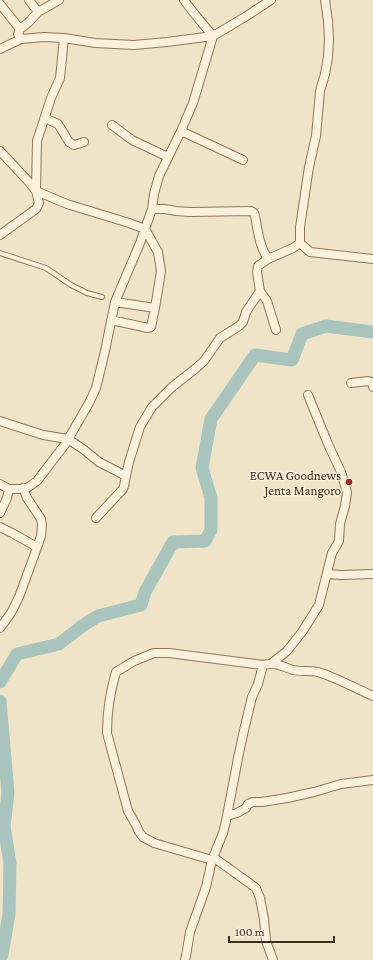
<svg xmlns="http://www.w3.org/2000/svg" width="373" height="960" font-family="'Crimson Pro',serif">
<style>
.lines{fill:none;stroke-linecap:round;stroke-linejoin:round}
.river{stroke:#a9c4bc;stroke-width:13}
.service-casing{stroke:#8d765c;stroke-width:6}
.minor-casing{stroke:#8d765c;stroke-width:10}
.service{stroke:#faf1dc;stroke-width:4}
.minor{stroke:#faf1dc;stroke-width:8}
.poi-dot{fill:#9e2a2b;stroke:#f7eed8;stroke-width:1.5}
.labels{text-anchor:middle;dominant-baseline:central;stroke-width:3;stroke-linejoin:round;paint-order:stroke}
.poi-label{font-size:13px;fill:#3d2e20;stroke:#f7eed8;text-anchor:end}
</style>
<rect width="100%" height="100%" fill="#f0e4c8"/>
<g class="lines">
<path class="river" d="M0,682L17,654L59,644L82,626L98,616L141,605L145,592L173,542L205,541L211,530V498L202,468L211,419L255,355L292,360L302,334L326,326L373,332
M0,701L8,793L4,826L10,863L9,914L2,955L0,956"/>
<g class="service-casing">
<path id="service" d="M0,253L46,268L71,285L87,293L102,297"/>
</g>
<g class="minor-casing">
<path id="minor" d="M0,4L20,29
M38,12L59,0
M21,39L18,34L20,29L29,22L38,12L29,0
M0,49L21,39L44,37L64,38L95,43L134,45L167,42L213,36L245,17L271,0
M45,118L58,124L69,142L74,145L84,142
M112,125L132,140L168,157
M181,131L243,160
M0,151L28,181L36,191L67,204L129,223L145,229L158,252L161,271L155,308L151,327L148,328L111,320
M152,209H165L176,211L190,212L251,211L254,213L255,216C258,231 259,246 268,259
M0,235L36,209L39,203L36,191L37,141L51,98L60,78L64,38
M300,243L310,252L373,259
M260,291L267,301L276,330
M115,302L155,308
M351,383L368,381L373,383V387
M0,421L43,435L68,439L83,449L99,462L126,476L129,462L140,427L152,407L172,387L195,369L204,361L220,338L239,326L243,322L246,312L260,291L257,272L258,266L268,259L293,248L300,243V227L309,167L316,136L320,91L325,74L328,57L329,39L328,21L325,0
M0,484L9,489H20L27,488L37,481L66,443L89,403L96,388L99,376L105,351L115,302L140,243L152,209L154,194L159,176L181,131L193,103L213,36C203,24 193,13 184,0
M0,513L7,498L9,489
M96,518L123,489L124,486L126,476
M0,527L12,533L37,547
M327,574L341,575L373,574
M0,628L11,613L19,597L34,556L41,536L42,525L41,519L27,498L23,488
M272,663L287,651L302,632L319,605L332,553L339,541L340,524L345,506L347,492L341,472L328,444L308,395
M227,816L237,813L246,808L248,804L253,802H262L287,798L314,792L341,784L373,780
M213,857L256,888L260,898L264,919L266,941L273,960
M212,860L154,843L143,837L139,832L136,825L128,811L107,733C107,712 110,692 116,672L134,661L154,653H169L263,665
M185,960L186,956L190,932L206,887L212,860L223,833L226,821L239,753L245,726L252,697L258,684L263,665C278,662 280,666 293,670C301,672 310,670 318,672C337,678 355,688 373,696"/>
</g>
<use href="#service" class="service"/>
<use href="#minor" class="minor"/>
</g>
<circle class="poi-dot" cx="349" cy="482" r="4"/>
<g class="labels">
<g class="poi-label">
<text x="341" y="475">ECWA Goodnews<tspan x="341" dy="15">Jenta Mangoro</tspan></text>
</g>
</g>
<path d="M229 936v6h105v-6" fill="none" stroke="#3d2e20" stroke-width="2"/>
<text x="235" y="936" font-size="12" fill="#3d2e20" stroke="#f7eed8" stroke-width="3" paint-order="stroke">100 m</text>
</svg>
